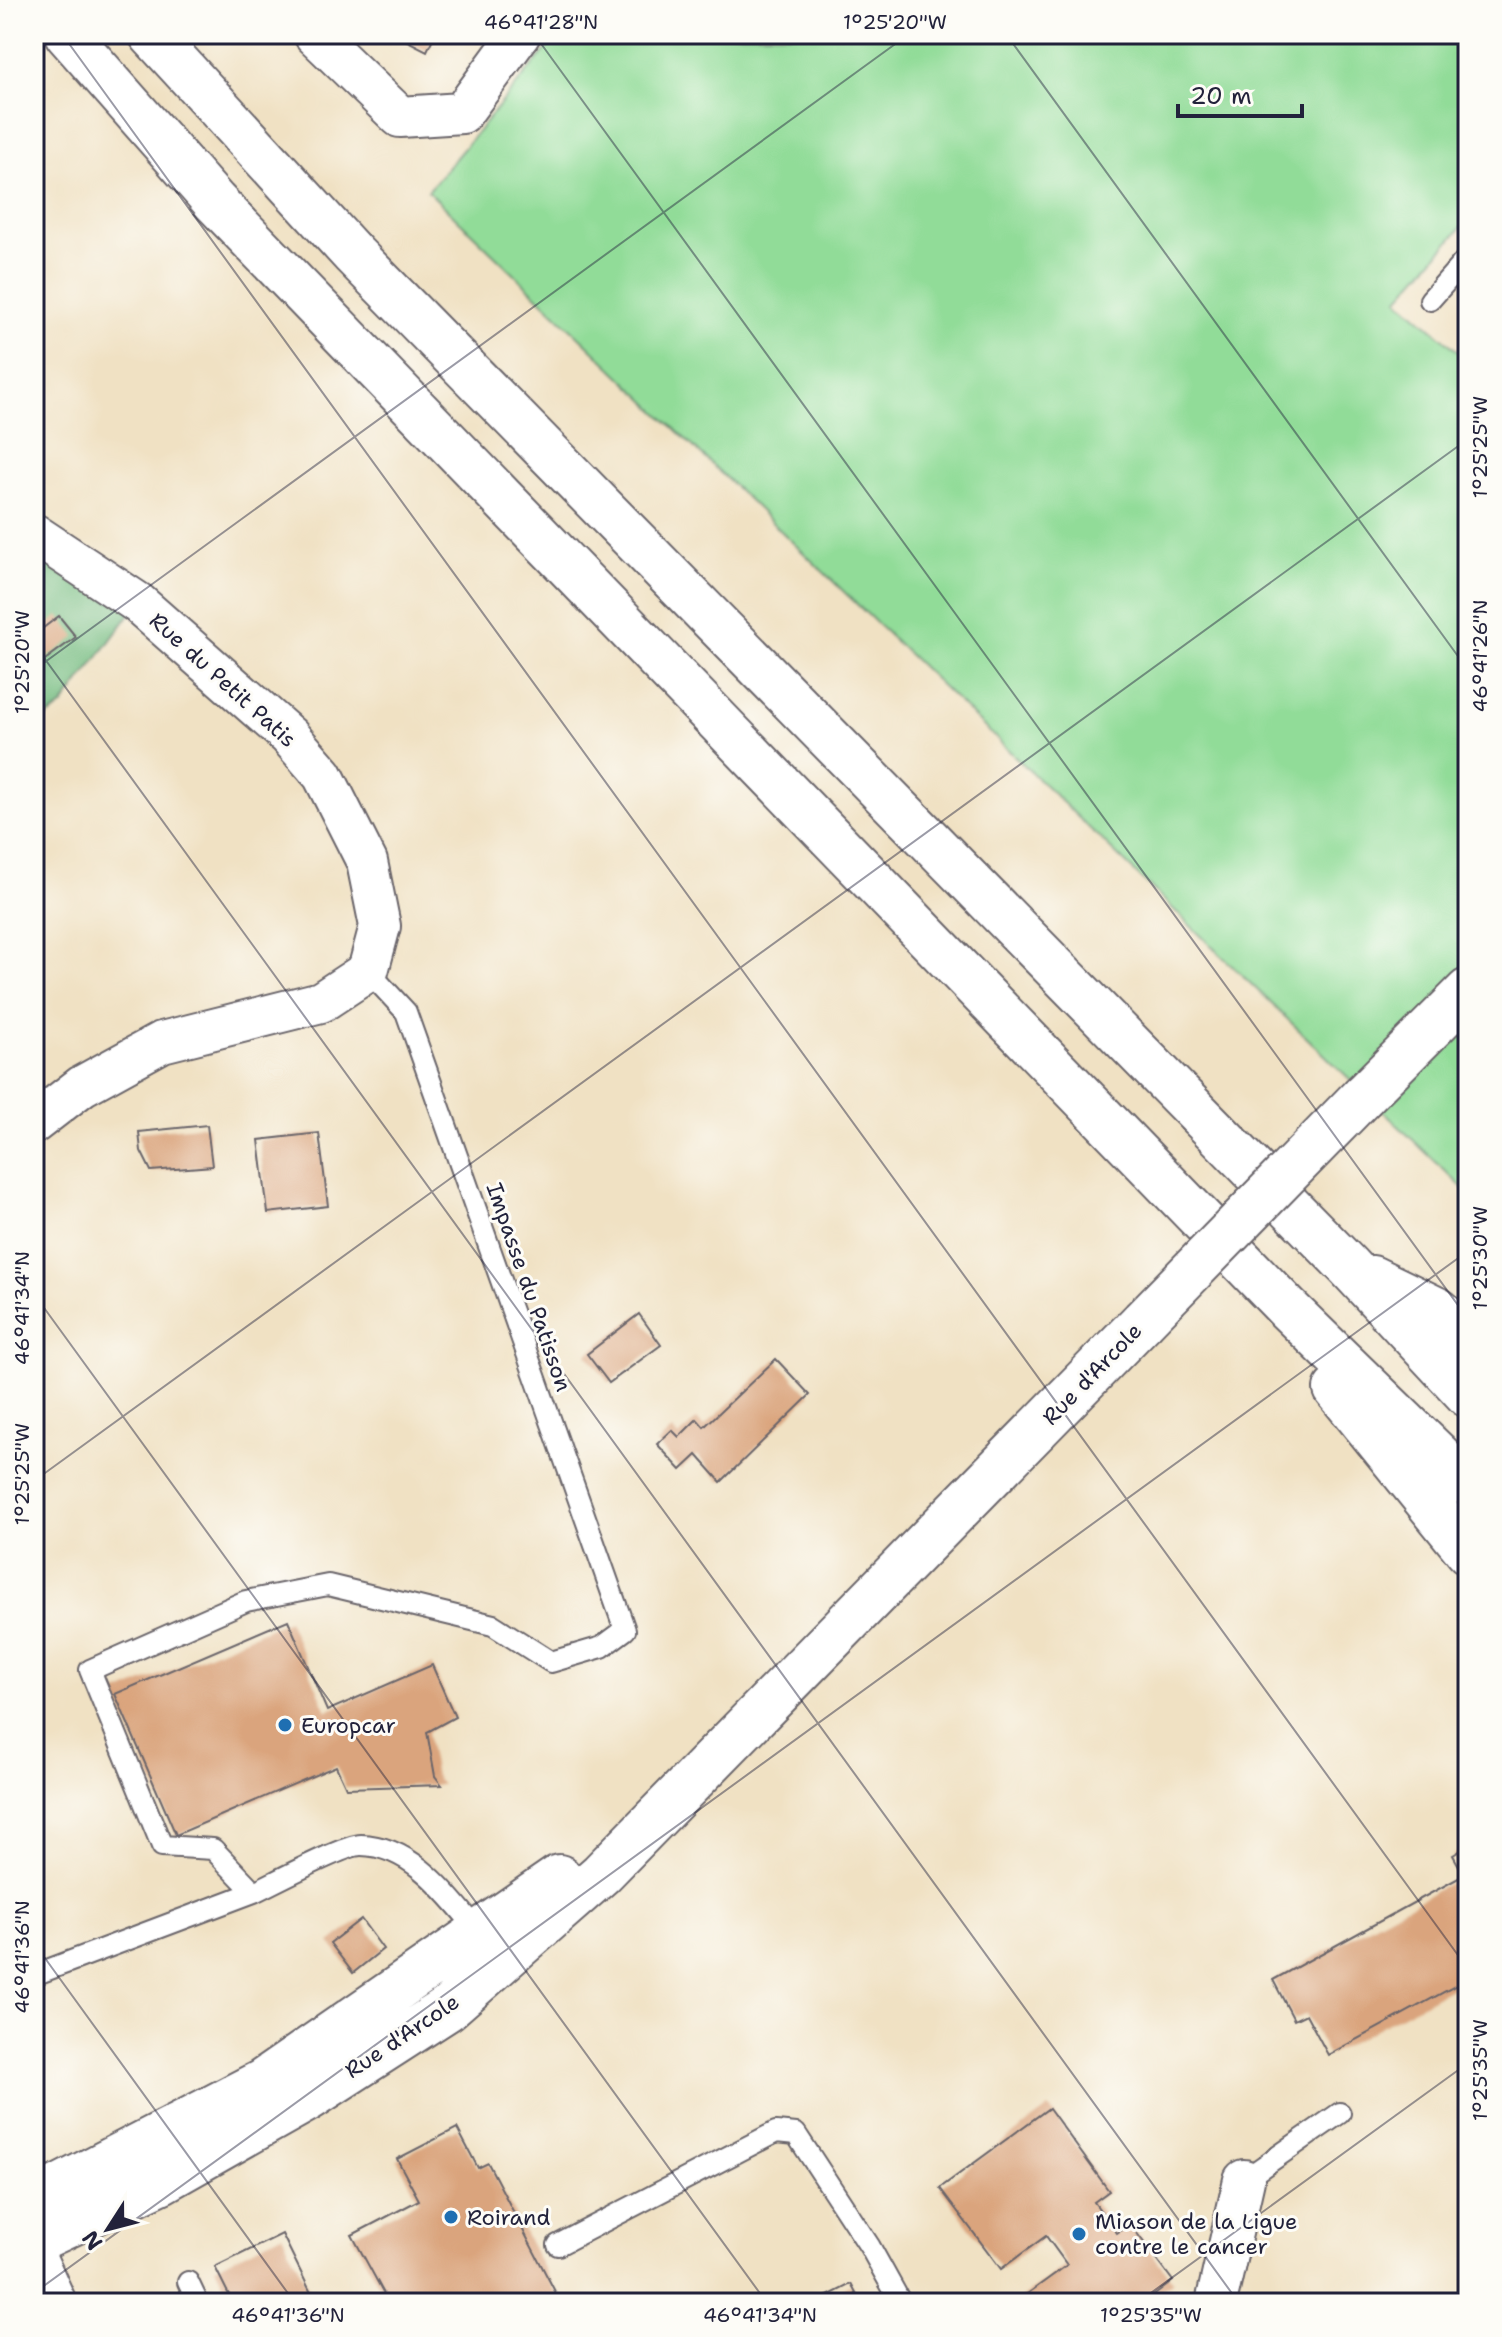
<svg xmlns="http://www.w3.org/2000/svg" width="1502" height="2337" font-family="'Shantell Sans',sans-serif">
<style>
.green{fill:#91dc98;stroke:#5a7f6a;stroke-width:2}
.forest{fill:#74bc80;stroke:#4b6f5e;stroke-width:2}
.building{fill:#daa47d}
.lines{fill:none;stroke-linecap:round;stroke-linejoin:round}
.service-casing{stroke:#6a656b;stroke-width:24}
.minor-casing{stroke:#6a656b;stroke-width:44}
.secondary-casing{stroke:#6a656b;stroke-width:48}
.trunk-casing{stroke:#6a656b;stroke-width:48}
.service{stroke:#fff;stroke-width:20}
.minor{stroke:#fff;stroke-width:40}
.secondary{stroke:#fff;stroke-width:44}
.trunk{stroke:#fff;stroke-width:44}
.secondary-bridge-casing{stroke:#6a656b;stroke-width:48;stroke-linecap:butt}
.secondary-bridge{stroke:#fff;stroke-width:44}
.ticks{fill:none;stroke:#22223b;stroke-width:2;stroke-opacity:0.45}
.poi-dot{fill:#1f6fb2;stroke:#fdfcf7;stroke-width:3}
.labels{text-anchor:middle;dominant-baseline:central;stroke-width:6;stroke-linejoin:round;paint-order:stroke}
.street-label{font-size:22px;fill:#22223b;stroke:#fdfcf7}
.poi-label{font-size:22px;fill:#22223b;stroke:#fdfcf7;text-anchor:start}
.neatline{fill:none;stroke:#22223b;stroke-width:3}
.ticks-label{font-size:20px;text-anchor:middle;fill:#22223b}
</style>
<rect width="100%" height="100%" fill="#fdfcf7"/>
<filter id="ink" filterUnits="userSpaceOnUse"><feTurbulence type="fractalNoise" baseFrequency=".0125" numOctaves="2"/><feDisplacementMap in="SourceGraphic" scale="16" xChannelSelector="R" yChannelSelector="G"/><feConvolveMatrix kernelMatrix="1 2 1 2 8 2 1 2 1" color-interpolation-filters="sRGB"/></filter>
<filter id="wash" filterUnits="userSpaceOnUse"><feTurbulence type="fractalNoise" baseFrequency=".006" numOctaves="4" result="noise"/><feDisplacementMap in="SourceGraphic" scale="32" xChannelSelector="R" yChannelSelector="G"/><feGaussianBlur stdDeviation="1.8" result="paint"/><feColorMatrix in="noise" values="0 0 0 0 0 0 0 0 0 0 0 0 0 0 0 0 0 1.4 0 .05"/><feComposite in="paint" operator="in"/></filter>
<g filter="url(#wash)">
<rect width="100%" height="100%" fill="#f0e1c3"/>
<path class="green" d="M559,34H1468V220L1398,299L1468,360V1193L428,191Z"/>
<path class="forest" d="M34,539L138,603L62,706L34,726Z"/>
<g id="blocks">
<path class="building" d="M394,34H435L427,51Z
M59,616L76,637L34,668V635Z
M207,1125L212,1166L151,1171L141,1151L139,1132Z
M319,1133L328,1206L268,1213L259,1140Z
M639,1314L661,1345L609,1383L587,1354Z
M776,1359L810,1395L721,1482L697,1455L681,1470L657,1444L672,1430L679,1437L697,1419L704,1427Z
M288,1620L327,1711L432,1665L455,1717L427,1732L435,1776L442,1785L346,1788L336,1766L176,1835L115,1694Z
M1468,1846V1979L1328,2055L1306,2014L1294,2020L1273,1980L1464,1875L1453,1855Z
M361,1919L383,1949L353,1973L330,1943Z
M1049,2108L1109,2191L1094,2202L1117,2233L1130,2224L1173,2281L1144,2303H1021L1019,2300L1067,2265L1046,2236L1001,2269L940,2188Z
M457,2128L478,2168L488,2163L561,2303H389L352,2235L419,2200L397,2159Z
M282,2234L316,2303H233L215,2267Z
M851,2284L861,2303H814Z"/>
</g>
</g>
<g filter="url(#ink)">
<use href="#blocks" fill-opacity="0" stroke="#6a656b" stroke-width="2"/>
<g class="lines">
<g class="service-casing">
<path id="service" d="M1430,300L1468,257
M368,971L406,1012L625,1630L602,1647L551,1662L493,1625L328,1585L246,1601L90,1670L162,1846L213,1849L254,1892C273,1883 344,1845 361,1845C414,1846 449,1897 481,1934
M34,1975L254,1892
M1244,2180L1340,2113
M558,2245L776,2132L796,2134L870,2247L901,2303
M188,2282L198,2303"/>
</g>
<g class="minor-casing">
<path id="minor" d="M314,34L400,117L462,113L520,34
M34,534L138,603L289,736L323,775L367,862L380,926L368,971L321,1002L162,1042L82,1086L34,1123
M34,2254L56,2303
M1216,2303L1244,2180"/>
</g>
<g class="secondary-casing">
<path id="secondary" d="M1363,1096L1468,991
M34,2200L262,2082L559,1877
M34,2241L162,2181L309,2098L447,2009L601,1874L1143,1321"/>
</g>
<g class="trunk-casing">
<path id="trunk" d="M67,34L215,202L1287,1308L1468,1484
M151,34L354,255L1348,1266L1468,1395
M1372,1278L1438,1310L1468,1337
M1336,1389L1468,1552"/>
</g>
<use href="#service" class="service"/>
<use href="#minor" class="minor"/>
<use href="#secondary" class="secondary"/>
<use href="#trunk" class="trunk"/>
<g class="secondary-bridge-casing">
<path id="secondary-bridge" d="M1143,1321L1363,1096"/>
</g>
<use href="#secondary-bridge" class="secondary-bridge"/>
</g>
</g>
<path class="ticks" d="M62,34L1468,1969M534,34L1468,1319M1006,34L1468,670M34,644L1239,2303M34,670L909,34M34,1294L767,2303M34,1481L1468,439M34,1943L295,2303M34,2293L1468,1251M1137,2303L1468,2063"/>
<g class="poi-dot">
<circle cx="285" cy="1725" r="8"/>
<circle cx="451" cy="2217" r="8"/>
<circle cx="1079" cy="2234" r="8"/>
</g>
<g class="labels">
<g class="street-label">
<text transform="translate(223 680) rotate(42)">Rue du Petit Patis</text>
<text transform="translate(529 1287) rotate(71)">Impasse du Patisson</text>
<text transform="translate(1092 1374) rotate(-46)">Rue d'Arcole</text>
<text transform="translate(402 2036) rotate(-34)">Rue d'Arcole</text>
</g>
<g class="poi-label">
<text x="301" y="1725">Europcar</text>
<text x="467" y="2217">Roirand</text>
<text x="1095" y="2221">Miason de la Ligue<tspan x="1095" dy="25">contre le cancer</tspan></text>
</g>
</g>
<rect width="1502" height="2337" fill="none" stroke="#fdfcf7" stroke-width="88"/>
<g transform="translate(108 2229) rotate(234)" stroke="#fdfcf7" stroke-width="6" paint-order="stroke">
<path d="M0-6L14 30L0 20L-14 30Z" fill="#22223b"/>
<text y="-12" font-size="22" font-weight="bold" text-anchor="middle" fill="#22223b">N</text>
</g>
<path d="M1178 104v12h124v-12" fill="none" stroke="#22223b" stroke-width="4"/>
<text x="1190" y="104" font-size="24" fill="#22223b" stroke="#fdfcf7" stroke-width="6" paint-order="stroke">20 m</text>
<rect x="44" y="44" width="1414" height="2249" class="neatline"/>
<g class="ticks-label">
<text x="541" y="29">46°41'28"N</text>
<text x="895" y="29">1°25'20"W</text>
<text transform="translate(1480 447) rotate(-90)" y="7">1°25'25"W</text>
<text transform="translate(1480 656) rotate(-90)" y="7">46°41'26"N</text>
<text transform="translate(22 662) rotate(-90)" y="7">1°25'20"W</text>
<text transform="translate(1480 1258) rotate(-90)" y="7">1°25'30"W</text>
<text transform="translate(22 1308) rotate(-90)" y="7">46°41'34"N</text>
<text transform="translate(22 1474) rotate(-90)" y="7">1°25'25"W</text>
<text transform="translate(22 1957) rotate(-90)" y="7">46°41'36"N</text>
<text transform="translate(1480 2070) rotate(-90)" y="7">1°25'35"W</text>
<text x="288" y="2322">46°41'36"N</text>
<text x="760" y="2322">46°41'34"N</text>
<text x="1151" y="2322">1°25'35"W</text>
</g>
</svg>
